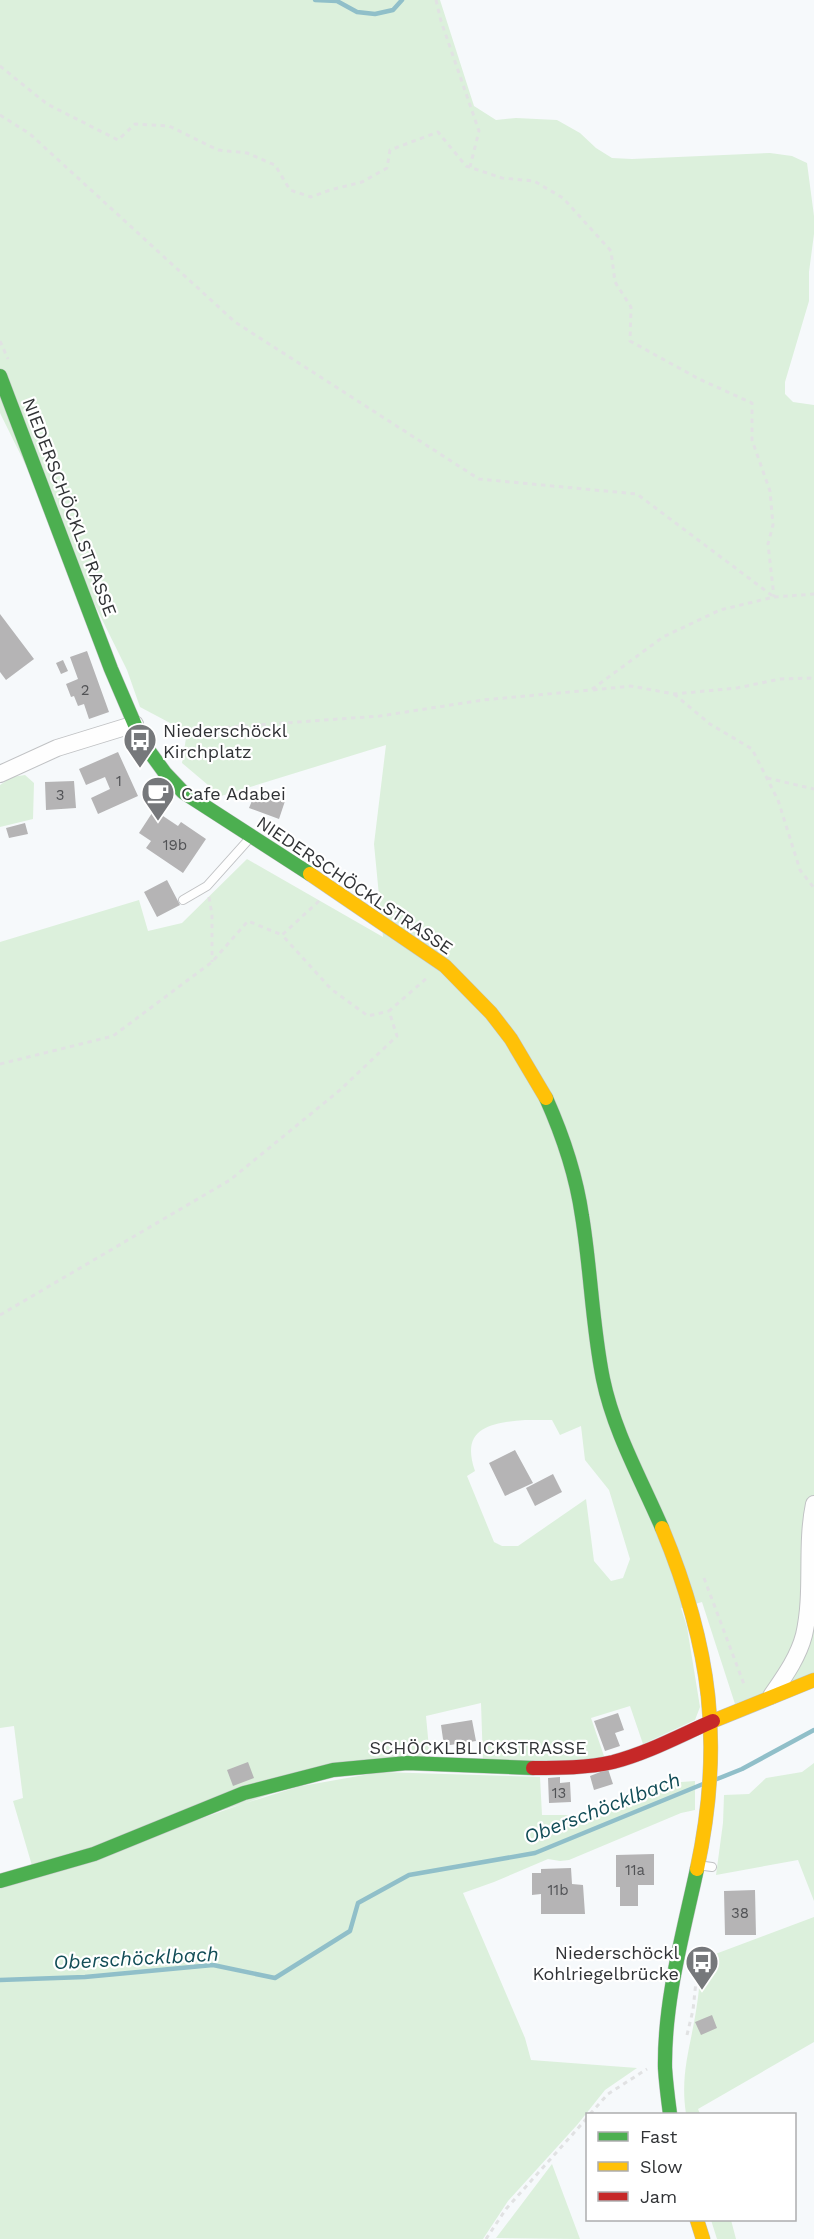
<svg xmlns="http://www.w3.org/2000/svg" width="814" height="2239" font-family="'Work Sans',sans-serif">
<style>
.green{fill:#dcf0dc;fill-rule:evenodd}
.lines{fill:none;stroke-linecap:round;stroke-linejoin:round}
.stream{stroke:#90bfc9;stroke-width:4.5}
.building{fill:#b5b4b5}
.lane-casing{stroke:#c0c2c4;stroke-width:10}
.street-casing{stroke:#c0c2c4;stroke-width:18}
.fast-casing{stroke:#c0c2c4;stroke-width:15}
.slow-casing{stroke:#c0c2c4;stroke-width:15}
.jam-casing{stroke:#c0c2c4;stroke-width:15}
.path{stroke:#e1e2e3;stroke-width:3;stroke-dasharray:4.5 4.5;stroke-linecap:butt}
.lane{stroke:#fefefe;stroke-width:8}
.street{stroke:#fefefe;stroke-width:16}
.fast{stroke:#4caf50;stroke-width:14}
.slow{stroke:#ffc107;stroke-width:14}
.jam{stroke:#c62828;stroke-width:14}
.labels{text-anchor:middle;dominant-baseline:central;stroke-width:4.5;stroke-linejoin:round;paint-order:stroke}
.number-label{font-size:15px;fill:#525356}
.street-label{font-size:18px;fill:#313336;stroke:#fff}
.poi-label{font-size:18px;fill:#313336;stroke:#fff;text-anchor:start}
.water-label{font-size:20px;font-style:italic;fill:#124d57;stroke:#fff}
</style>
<rect width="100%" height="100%" fill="#f6f9fb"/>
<path class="green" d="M0,0H440L474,106L496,120L516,118L557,120L580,133L596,148L612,158L632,159L770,153L792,156L807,163L814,216V234L809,272V301L785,382V394L793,402L814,405V1674L735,1704L702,1602L681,1608L687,1627L700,1707L695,1720L643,1744L630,1706L591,1718L605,1759L483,1763L481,1703L426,1716L430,1759L381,1761L33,1869L13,1801L23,1798L14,1726L0,1728V942L139,900L148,931L182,923L247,859L383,937L374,844L386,745L221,796L182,763L187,732L140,707L127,670L0,413ZM525,1420H552L560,1435L581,1426L585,1460L609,1490L630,1559L623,1578L611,1581L594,1561L586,1499L518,1546H502L494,1542L467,1476L475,1471C460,1428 490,1423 525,1420Z
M25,775L34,783L33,819L0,827V785L12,777Z
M814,1763V1901L798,1860L716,1875L723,1823L724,1795L749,1794L766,1778L802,1772Z
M381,1772L540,1777L542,1815H566L582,1822L632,1796L668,1783L695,1781V1810L681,1813L569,1860L560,1861L548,1859L494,1882L463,1893L525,2038L531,2060L637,2068L605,2090L577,2125L508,2201L483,2239H0V1889L285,1789Z
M814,1917V2042L698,2109L700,2114H686C680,2074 690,2049 696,2011C699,1994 700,1976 702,1959Z
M552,2164L580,2239L496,2238Z
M711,2220H731L736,2239H717Z"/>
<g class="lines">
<path class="stream" d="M315,0L337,1L357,12L375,14L393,10L402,0
M717,1779L742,1769L814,1730
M0,1980L85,1977L213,1965L275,1978L350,1931L358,1903L409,1875L535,1853L703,1784"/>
</g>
<path class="building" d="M0,614L34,659L6,680L0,672Z
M87,651L109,712L89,719L84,704L78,706L74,696L71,697L66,684L78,679L70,657Z
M63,660L68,671L61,674L56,663Z
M118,752L138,796L98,814L91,798L110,789L105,777L86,785L79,769Z
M74,781L76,808L46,810L45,782Z
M256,791L285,801L279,819L249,808Z
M154,810L178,826L181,822L206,839L183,873L146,848L151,841L139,833Z
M25,823L28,834L9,838L6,828Z
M167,880L180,905L157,917L144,892Z
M515,1450L533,1483L505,1496L489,1463Z
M553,1474L562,1492L535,1506L526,1488Z
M618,1713L624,1730L615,1733L620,1746L605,1751L594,1721Z
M472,1720L476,1741L444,1746L441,1725Z
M248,1762L254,1778L233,1786L227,1770Z
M608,1769L613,1784L594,1790L590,1776Z
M560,1777V1783L570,1782L571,1802L549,1803L548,1778Z
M654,1854V1885H638V1906H620V1887H616V1855Z
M571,1868L572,1884L583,1885L585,1914H541V1894L532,1895V1873H541V1869Z
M755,1890L756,1935H725L724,1891Z
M712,2015L717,2028L701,2035L695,2022Z"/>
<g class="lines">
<g class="lane-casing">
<path id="lane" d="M183,900L207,886L250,838
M697,1865L712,1867"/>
</g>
<g class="street-casing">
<path id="street" d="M0,774L57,748L135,724
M771,1696C784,1677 798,1658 804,1635C814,1592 805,1547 814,1504"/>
</g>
<g class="fast-casing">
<path id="fast" d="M0,376L111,669L135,725L149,751L165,773L183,792L310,874
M546,1098C563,1136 576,1174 582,1216C591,1270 592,1325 603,1379C614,1432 641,1479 662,1528
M0,1881L94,1854L244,1793L333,1770L407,1763L533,1768
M670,2114C668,2099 666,2083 665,2068C664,2001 683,1934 697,1869"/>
</g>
<g class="slow-casing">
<path id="slow" d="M310,874L445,966L491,1013L511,1039L546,1098
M662,1528C711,1646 724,1744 697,1869
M713,1721L814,1680
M697,2220L703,2239"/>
</g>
<g class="jam-casing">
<path id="jam" d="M533,1768C560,1768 587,1768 613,1762C648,1753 681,1735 713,1721"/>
</g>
<path class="path" d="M436,0L441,21L479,131L470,167
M0,66L47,104L118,140L135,124L169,126L218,150L247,153L275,165L290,190L311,197L330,190L362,182L387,168L390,150L438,132L466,166L502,178L534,181L563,198L611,251L615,282L631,307L630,341L699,379L752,403V440L770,491L773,525L768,544L774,597
M0,115L30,134L235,322L479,479L637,494L774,597
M0,341L8,359
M593,690L631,686L674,694L737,688L780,679L814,678
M674,694L710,724L752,749L778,800L800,870L814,888
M163,736L202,729L380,716L483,700L591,690L663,637L720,610L774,597L814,594
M767,778L814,789
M209,897L212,915V962
M319,901L282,935L331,989L368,1016L389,1011
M0,1064L113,1036L212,962L248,921L282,935
M0,1315L230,1180L340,1090L397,1036L389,1011L428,977
M704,1578L745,1687
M687,2035L693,2010L698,1962
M590,2114L608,2094L647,2069
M486,2239L506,2209L588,2117"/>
<use href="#lane" class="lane"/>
<use href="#street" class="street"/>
<use href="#fast" class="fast"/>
<use href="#slow" class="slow"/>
<use href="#jam" class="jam"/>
</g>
<defs>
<g id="bus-pin" transform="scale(1.725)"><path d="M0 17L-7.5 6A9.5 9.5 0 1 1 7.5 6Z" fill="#76787b" stroke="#fff"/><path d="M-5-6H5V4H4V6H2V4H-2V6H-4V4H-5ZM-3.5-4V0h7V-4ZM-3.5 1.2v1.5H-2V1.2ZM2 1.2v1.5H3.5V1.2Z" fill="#fff"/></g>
<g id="cafe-pin" transform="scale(1.725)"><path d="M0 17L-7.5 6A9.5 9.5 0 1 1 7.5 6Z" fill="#76787b" stroke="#fff"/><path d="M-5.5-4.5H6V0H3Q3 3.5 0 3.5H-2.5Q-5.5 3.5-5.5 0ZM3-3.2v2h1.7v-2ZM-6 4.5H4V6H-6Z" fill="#fff"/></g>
</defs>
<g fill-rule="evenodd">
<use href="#bus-pin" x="140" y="740"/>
<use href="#cafe-pin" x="158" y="793"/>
<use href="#bus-pin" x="702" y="1962"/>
</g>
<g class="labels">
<g class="number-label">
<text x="85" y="690">2</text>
<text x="119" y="781">1</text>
<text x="60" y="795">3</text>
<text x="175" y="845">19b</text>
<text x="559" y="1793">13</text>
<text x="635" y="1870">11a</text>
<text x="558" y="1890">11b</text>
<text x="740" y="1913">38</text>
</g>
<g class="street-label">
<text transform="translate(70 507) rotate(69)">NIEDERSCHÖCKLSTRASSE</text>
<text transform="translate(355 885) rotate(34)">NIEDERSCHÖCKLSTRASSE</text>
<text x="478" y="1747">SCHÖCKLBLICKSTRASSE</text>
</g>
<g class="poi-label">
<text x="163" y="730">Niederschöckl<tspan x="163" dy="21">Kirchplatz</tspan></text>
<text x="181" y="793">Cafe Adabei</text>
<text x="679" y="1952" text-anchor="end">Niederschöckl<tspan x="679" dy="21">Kohlriegelbrücke</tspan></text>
</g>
<g class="water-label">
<text transform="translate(602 1808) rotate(-21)">Oberschöcklbach</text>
<text transform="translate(136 1958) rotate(-3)">Oberschöcklbach</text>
</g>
</g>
<rect x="586" y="2113" width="210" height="108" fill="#ffffff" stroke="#adadaf" stroke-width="1.5"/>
<rect x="598" y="2132" width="30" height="9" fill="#4caf50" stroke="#adadaf" stroke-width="1.5"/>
<text x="640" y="2143" font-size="18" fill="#313336">Fast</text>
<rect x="598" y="2162" width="30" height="9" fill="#ffc107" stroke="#adadaf" stroke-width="1.5"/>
<text x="640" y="2173" font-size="18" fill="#313336">Slow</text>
<rect x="598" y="2192" width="30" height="9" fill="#c62828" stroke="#adadaf" stroke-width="1.5"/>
<text x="640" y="2203" font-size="18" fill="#313336">Jam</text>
</svg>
